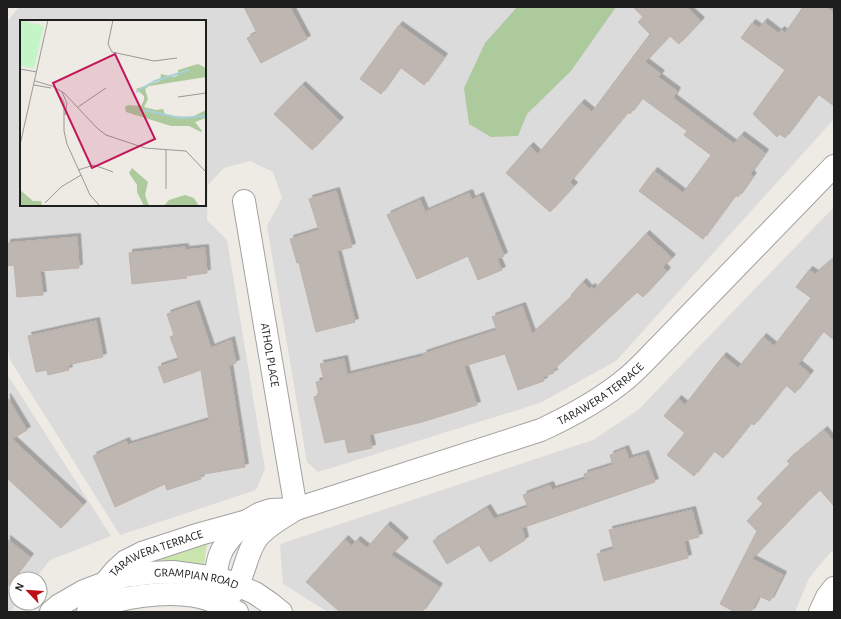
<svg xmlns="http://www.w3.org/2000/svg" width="841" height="619" font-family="'Alegreya Sans',sans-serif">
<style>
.residential{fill:#dcdbdb;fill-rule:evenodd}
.grass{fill:#cbe5ae}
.forest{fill:#acca9c}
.building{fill:#beb6b1;stroke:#bfb1a8;filter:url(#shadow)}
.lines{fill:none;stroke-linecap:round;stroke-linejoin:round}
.minor-casing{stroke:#a2a2a2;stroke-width:24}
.minor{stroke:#fff;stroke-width:22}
.labels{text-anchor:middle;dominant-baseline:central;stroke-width:4;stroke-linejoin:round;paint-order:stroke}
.street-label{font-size:12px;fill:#1e1e1e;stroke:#fff}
.inset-river{fill:none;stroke:#a8cfd8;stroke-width:2}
.inset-road{fill:none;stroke:#9b9895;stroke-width:1}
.view{fill:#c2185b;fill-opacity:0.15;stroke:#c2185b;stroke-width:2}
.inset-edge{fill:none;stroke:#1e1e1e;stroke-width:2}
</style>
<defs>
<filter id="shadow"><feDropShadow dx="3.5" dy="-3.5" stdDeviation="0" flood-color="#0004"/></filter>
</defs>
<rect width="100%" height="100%" fill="#eeeae4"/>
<path class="residential" d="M19,7H834V119L616,361L540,403L318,472L307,462L267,226L282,198L273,172L250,161L224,168L208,185L207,220L227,240L265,469L256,490L120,535L10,360L7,343V22ZM21,21H205V205H21Z
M834,207V550L829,554L809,578L795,612H328L283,584L280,544L593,440L638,410Z
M7,374L111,536L50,560L35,579H16V603H17L10,612H7Z"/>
<path class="grass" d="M209,541L206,548L204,567L151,563L158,557Z"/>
<path class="forest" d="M517,7H616L571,71L527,114L518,136L491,137L469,124L464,88L485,43Z"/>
<path class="building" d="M244,7H290L307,39L261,63L247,38L257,33Z
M633,7H686L701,21L679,44L670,36L645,62L661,74L658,77L677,91L673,98L734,144L741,135L765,153L750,174L753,176L738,197L735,195L703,239L639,191L654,171L683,193L711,155L684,135L687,131L642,98L630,114L628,112L570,182L574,186L550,212L506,173L530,146L538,154L581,103L592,112L650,34L638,22L643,17Z
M803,7H825L834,13V106L818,94L785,138L780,134L777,137L753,114L785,70L741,38L752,23L759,28L764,22L778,33L781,30L785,33Z
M399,25L444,57L424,85L400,67L381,94L360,79Z
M302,85L340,121L312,150L274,114Z
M336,191L352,247L337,251L355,322L316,332L299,263H297L290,239L319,230L309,199Z
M469,193L472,200L480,196L504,256L497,259L502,270L478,280L468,256L417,279L387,215L420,200L425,212Z
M646,234L672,258L663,267L667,271L643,297L637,292L553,370L554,373L543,377L544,381L518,390L505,354L464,366L477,405L422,422L369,435L372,448L348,453L345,439L325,443L314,397L319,395L316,382L324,380L320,364L344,359L347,375L424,356L423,354L497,330L492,317L522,306L532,334L572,296L571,295L583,282L589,289L592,287L594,290Z
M77,237L79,268L40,271L43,295L17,297L14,265L7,266V243Z
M185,247V250L205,248L207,273L186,276L187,278L132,284L129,253Z
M834,258V340L823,331L798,364L810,374L795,393L786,385L754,425L751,423L723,458L714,451L694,476L667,455L685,433L664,416L678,399L685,405L723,356L738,368L763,337L774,346L811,298L796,287L809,270L815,274Z
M196,304L211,348L231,340L236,363L229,366L245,467L199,475L201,479L167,490L165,484L115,507L93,456L126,441L128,445L209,420L201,370L164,383L158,367L179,360L170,337L174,335L167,314Z
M96,321L103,357L68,365L69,370L48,375L47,370L36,372L28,336Z
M7,397L27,430L12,439L83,505L61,528L7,478Z
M824,430L834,442V506L820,490L807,502L752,559L783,575L770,601L759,596L751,612H735L720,604L757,531L747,521L763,504L757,498L790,464L787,461Z
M625,449L629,459L645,454L655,482L522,528L525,540L490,562L479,545L447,564L433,541L487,508L494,519L528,507L523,495L550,485L552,490L586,479L584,474L613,465L610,455Z
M692,510L699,537L684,541L688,558L604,581L597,554L614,549L609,530Z
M387,525L405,541L391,555L439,587L422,612H340L306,582L345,539L352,546L357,540L367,548Z
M7,539L30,557L7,587Z"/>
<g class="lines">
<g class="minor-casing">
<g id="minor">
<path id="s1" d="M244,201L296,509"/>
<path id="s2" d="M105,583L115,571L126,561L142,553L200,534L247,521L259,514L271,510L296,509L541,430C571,416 601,400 627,378C633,373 639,367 645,361L834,166"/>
<path d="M217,592C213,557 222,544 247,521"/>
<path d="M229,596C245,581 244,556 257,538C266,526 282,518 294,510"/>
<path id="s3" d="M51,612L58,606L84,591L105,583L125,576L148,573L173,572L216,578L227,581L255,593L271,604L281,612"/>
<path d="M88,612C117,596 168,590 200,597C213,600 225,606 237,612"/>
<path d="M820,612L827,597L834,588"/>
</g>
</g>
<use href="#minor" class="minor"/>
</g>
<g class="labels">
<g class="street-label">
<text stroke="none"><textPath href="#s1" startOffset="156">ATHOL PLACE</textPath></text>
<text stroke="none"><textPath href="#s2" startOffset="537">TARAWERA TERRACE</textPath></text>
<text stroke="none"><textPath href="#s2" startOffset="61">TARAWERA TERRACE</textPath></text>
<text stroke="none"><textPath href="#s3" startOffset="155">GRAMPIAN ROAD</textPath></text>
</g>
</g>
<g transform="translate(20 20)">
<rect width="186" height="186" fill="#eeeae4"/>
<path d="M178,44L186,48V57L129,66L125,69L128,79L124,87L136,90L143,89L145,94L149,96L172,97L186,90V98L175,102L182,111L181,112L169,106H151L106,92L105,87L108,85L121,86L124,80V76L116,69L140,61L141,54L154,57L158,55V50ZM112,148L128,162L125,175L129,186H124L117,172V165L109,153ZM0,170L13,181H21L22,186H0ZM165,175L174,178L179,186H144L149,180Z" fill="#acca9c"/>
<path d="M0,0L24,6L14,48L0,46Z" fill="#c4f5c6"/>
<path class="inset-river" d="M116,72L135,61L169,50M124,90L160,98L186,96"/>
<path class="inset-road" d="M93,0L88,24L92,32L134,41L157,38M0,49L17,52M15,61L32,66L44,73L77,108L86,115L125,128L166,131L186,152M14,65L31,68M36,71L44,82V111L47,124L70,175L80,186M42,72L47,83L45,95M158,77L186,73M58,87L86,68M0,125L28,0M146,129V169M58,150L74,145L93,152M25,183L41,167L61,155"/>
<path class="view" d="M95,34L135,119L72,148L33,63Z"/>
<rect width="186" height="186" class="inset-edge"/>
</g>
<rect width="841" height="619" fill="none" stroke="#1e1e1e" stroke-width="16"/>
<g transform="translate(28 591) rotate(295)"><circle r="19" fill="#ffffff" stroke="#a5a5a5"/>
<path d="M0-3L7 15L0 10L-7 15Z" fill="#bc0f16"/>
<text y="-6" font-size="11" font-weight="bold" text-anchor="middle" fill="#1e1e1e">N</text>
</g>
</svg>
